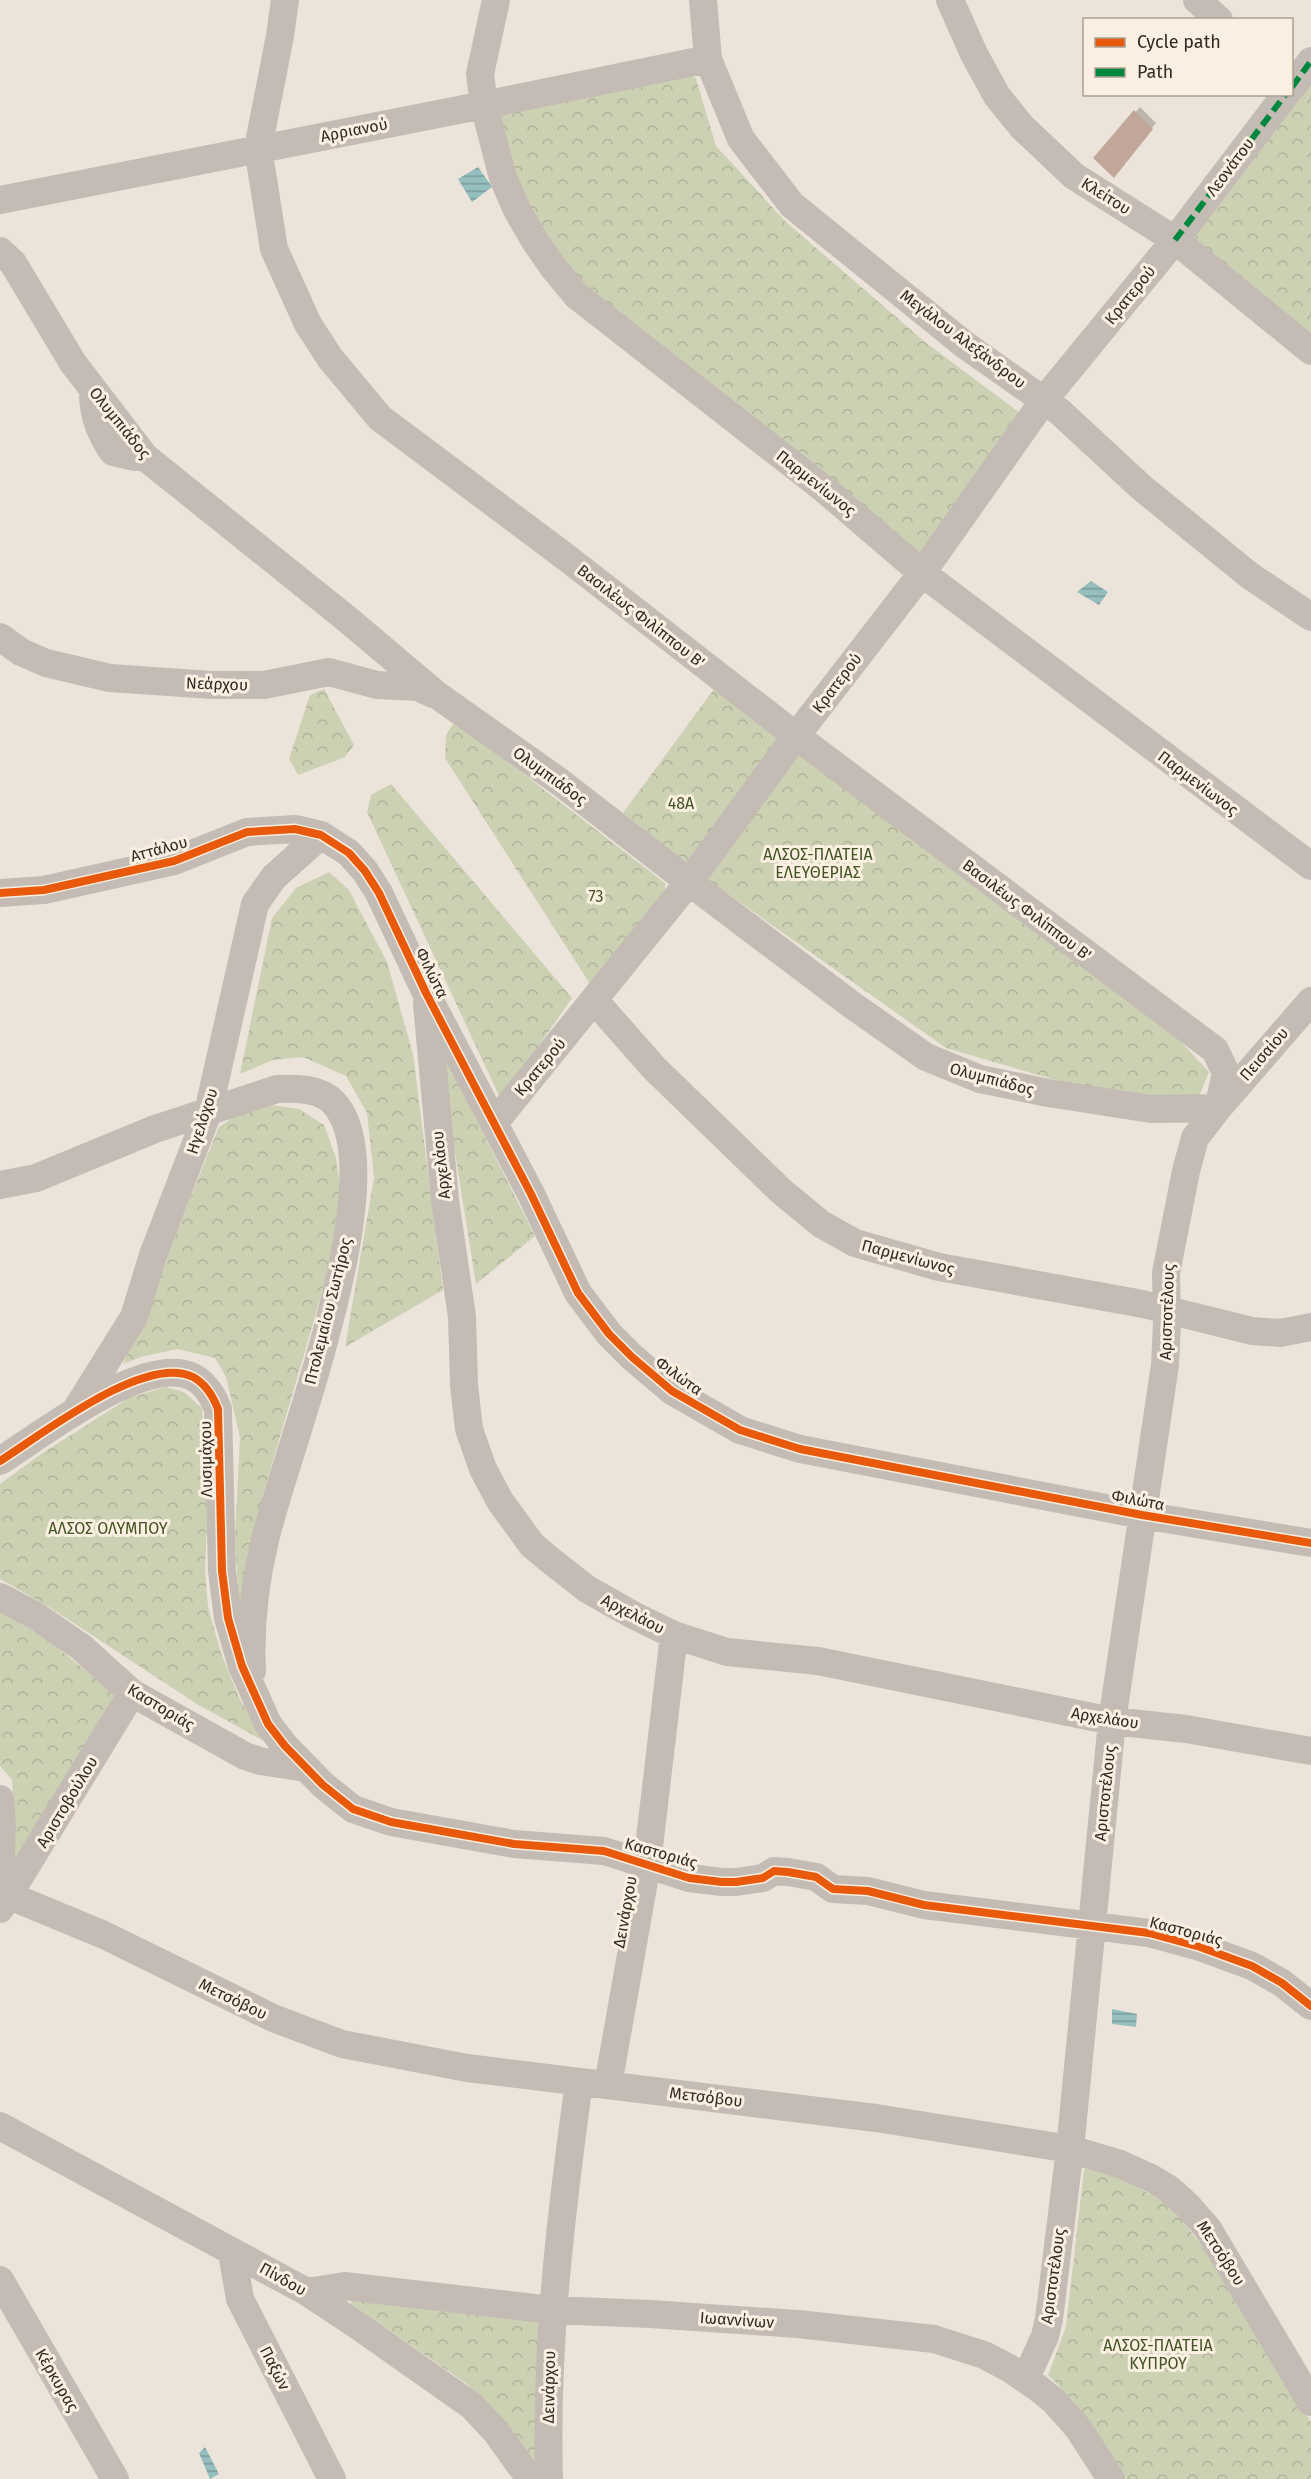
<svg xmlns="http://www.w3.org/2000/svg" width="1311" height="2479" font-family="'Fira Sans',sans-serif">
<style>
.forest{fill:url(#forest-crowns)}
.water{fill:url(#water-rules)}
.shadow{fill:#0003}
.building{fill:#c1a79a}
.lines{fill:none;stroke-linecap:round;stroke-linejoin:round}
.minor{stroke:#c4bcb4;stroke-width:28}
.quiet{stroke:#00873e;stroke-width:6;stroke-dasharray:12 6;stroke-linecap:butt}
.cycleway-casing{stroke:#faefe0;stroke-width:11}
.cycleway{stroke:#e8590c;stroke-width:8}
.labels{text-anchor:middle;dominant-baseline:central;stroke-width:6;stroke-linejoin:round;paint-order:stroke}
.street-label{font-size:16px;fill:#342923;stroke:#faefe0}
.park-label{font-size:16px;fill:#425425;stroke:#faefe0}
</style>
<defs>
<pattern id="forest-crowns" width="20" height="18" patternUnits="userSpaceOnUse" patternTransform="scale(1.5)"><rect width="20" height="18" fill="#ccd1b3"/><path d="M2 6a3 3 0 1 1 6 0M12 15a3 3 0 1 1 6 0" fill="none" stroke="#b0b39a"/></pattern>
<pattern id="water-rules" width="6" height="5" patternUnits="userSpaceOnUse" patternTransform="scale(1.5)"><rect width="6" height="5" fill="#95bebe"/><path d="M0 2.5h6" fill="none" stroke="#7a9a9a"/></pattern>
</defs>
<rect width="100%" height="100%" fill="#ece4da"/>
<path class="forest" d="M691,73L696,79L716,146L786,222L925,342L1020,413L919,557L596,301L522,206L494,111Z
M1311,74V351L1175,240Z
M324,689L354,745L345,757L298,775L289,759L310,695Z
M714,689L781,737L687,865L623,813Z
M453,724L468,731L665,883V898L592,987L445,758L446,735Z
M798,752L1169,1029L1209,1072L1197,1101L1076,1086L946,1048L707,879Z
M391,784L572,998L501,1100L367,812L371,795Z
M329,872L349,890L387,962L413,1054L443,1290L345,1347L374,1178L367,1113L346,1076L303,1057L273,1060L240,1074L272,918L296,888Z
M446,1059L535,1236L476,1284L449,1115Z
M265,1104L299,1109L324,1125L336,1158L341,1193L330,1265L263,1495L239,1609L235,1537L240,1437L226,1377L215,1358L177,1349L141,1357L123,1364L219,1127L238,1114Z
M165,1387L184,1392L202,1408L208,1499L205,1570L208,1607L221,1653L240,1700L271,1745L197,1704L49,1607L0,1579V1484L41,1454L129,1398Z
M0,1611L48,1640L116,1695L12,1863L14,1814L12,1780L0,1766Z
M1102,2168L1170,2205L1212,2259L1311,2422V2479H1126C1102,2441 1080,2405 1048,2375L1066,2327L1084,2169Z
M352,2297L544,2317L539,2469L467,2384L351,2304Z"/>
<path class="water" d="M478,167L492,187L472,202L458,179Z
M1091,581L1108,592L1099,605L1077,592Z
M1112,2009L1137,2014L1136,2027L1112,2024Z
M205,2447L219,2474L210,2479L199,2453Z"/>
<path class="shadow" d="M1140,107L1156,123L1118,171L1096,158Z"/>
<path class="building" d="M1134,110L1153,129L1114,178L1093,158Z"/>
<g class="lines">
<path class="minor" d="M285,0L280,36L258,148L274,249L308,324L330,358L380,418L567,558L796,736L1215,1050L1226,1073L1218,1108
M496,0L480,74L484,105L503,178L517,210L535,241L553,267L577,296L824,489L922,573L1311,866
M703,0L708,59L741,139L792,205L965,345L1060,412L1141,487L1249,575L1311,617
M950,0L974,54L997,96L1022,127L1074,176L1175,240L1311,351
M1197,0L1219,20
M1292,87L1311,61
M0,200L484,105L708,59
M0,251L13,263L73,363L145,457L347,619L437,695L560,782L689,882L852,1005L926,1057L980,1079L1048,1093L1151,1109L1218,1108
M93,397C94,418 101,435 113,452L134,457H145
M0,637L21,652L46,663L110,678L212,685H264L329,672L377,685L418,687L433,694
M0,893L44,890L174,861L247,832L295,829L321,835L349,853L365,871L379,893L426,993L531,1194L578,1293L609,1334L632,1357L672,1391L740,1430L800,1449L1142,1515L1311,1543
M595,1001L654,1068L781,1191L821,1224L855,1243L939,1267L1143,1304L1252,1331L1280,1333L1311,1327
M427,1004L445,1200L462,1317L464,1385L469,1429L483,1469L500,1501L532,1545L550,1560L587,1589L633,1615L674,1635L727,1652L818,1661L1112,1721L1186,1729L1311,1751
M495,1122L689,882L796,736L922,573L1044,400L1175,240L1286,94
M0,1185L36,1178L155,1129L277,1089C295,1088 320,1088 333,1102C399,1170 285,1453 265,1540C255,1581 250,1629 252,1671
M76,1410L134,1317L153,1255L208,1112L255,904L274,877L321,835
M0,1461C40,1436 145,1353 193,1377C206,1384 213,1396 218,1409L222,1571L228,1618L242,1666L268,1724L285,1746L323,1785L353,1809L391,1822L514,1844L604,1851L689,1878L722,1882H736L763,1878L774,1871L788,1872L816,1877L833,1889L868,1891L924,1905L1149,1933L1200,1947L1252,1966L1282,1983L1311,2006
M0,1597L36,1616L81,1647L132,1693L245,1756L260,1761L306,1768
M0,1799L2,1824L0,1877L2,1885L10,1896L104,1935L273,2018L342,2044L467,2068L876,2118L1070,2149L1120,2164L1153,2179L1169,2189L1187,2205L1208,2229L1311,2402
M0,1909L132,1693
M608,2085L647,1864L674,1635
M0,2126L307,2292L357,2325L472,2406L497,2433L530,2479
M232,2253L240,2299L332,2479
M0,2280L115,2479
M307,2292L344,2286L552,2310L650,2314L798,2324L934,2339L984,2355L1009,2368L1038,2388L1054,2401L1078,2428L1111,2479
M1026,2378L1045,2336L1049,2319L1070,2149L1112,1721L1165,1365L1167,1324L1166,1273L1186,1171L1195,1138L1218,1108L1311,1001
M549,2479C545,2345 561,2214 579,2082"/>
<path class="quiet" d="M1292,87L1311,61
M1175,240L1286,94"/>
<g class="cycleway-casing">
<path id="cycleway" d="M0,893L44,890L174,861L247,832L295,829L321,835L349,853L365,871L379,893L426,993L531,1194L578,1293L609,1334L632,1357L672,1391L740,1430L800,1449L1142,1515L1311,1543
M0,1461C40,1436 145,1353 193,1377C206,1384 213,1396 218,1409L222,1571L228,1618L242,1666L268,1724L285,1746L323,1785L353,1809L391,1822L514,1844L604,1851L689,1878L722,1882H736L763,1878L774,1871L788,1872L816,1877L833,1889L868,1891L924,1905L1149,1933L1200,1947L1252,1966L1282,1983L1311,2006"/>
</g>
<use href="#cycleway" class="cycleway"/>
</g>
<g class="labels">
<g class="street-label">
<text transform="translate(354 130) rotate(-11)">Αρριανού</text>
<text transform="translate(1230 167) rotate(-53)">Λεονάτου</text>
<text transform="translate(1106 196) rotate(32)">Κλείτου</text>
<text transform="translate(1130 295) rotate(-51)">Κρατερού</text>
<text transform="translate(963 339) rotate(37)">Μεγάλου Αλεξάνδρου</text>
<text transform="translate(120 423) rotate(51)">Ολυμπιάδος</text>
<text transform="translate(816 483) rotate(38)">Παρμενίωνος</text>
<text transform="translate(641 616) rotate(38)">Βασιλέως Φιλίππου Β'</text>
<text transform="translate(837 683) rotate(-53)">Κρατερού</text>
<text transform="translate(217 684) rotate(2)">Νεάρχου</text>
<text transform="translate(550 776) rotate(36)">Ολυμπιάδος</text>
<text transform="translate(1198 783) rotate(37)">Παρμενίωνος</text>
<text transform="translate(159 849) rotate(-15)">Αττάλου</text>
<text transform="translate(1027 910) rotate(37)">Βασιλέως Φιλίππου Β'</text>
<text transform="translate(432 973) rotate(64)">Φιλώτα</text>
<text transform="translate(1264 1054) rotate(-49)">Πεισαίου</text>
<text transform="translate(540 1067) rotate(-50)">Κρατερού</text>
<text transform="translate(992 1079) rotate(15)">Ολυμπιάδος</text>
<text transform="translate(202 1121) rotate(-72)">Ηγελόχου</text>
<text transform="translate(441 1165) rotate(-96)">Αρχελάου</text>
<text transform="translate(908 1257) rotate(15)">Παρμενίωνος</text>
<text transform="translate(328 1311) rotate(-76)">Πτολεμαίου Σωτήρος</text>
<text transform="translate(1167 1312) rotate(-88)">Αριστοτέλους</text>
<text transform="translate(679 1376) rotate(36)">Φιλώτα</text>
<text transform="translate(206 1459) rotate(-91)">Λυσιμάχου</text>
<text transform="translate(1138 1500) rotate(11)">Φιλώτα</text>
<text transform="translate(633 1614) rotate(27)">Αρχελάου</text>
<text transform="translate(161 1707) rotate(31)">Καστοριάς</text>
<text transform="translate(1105 1718) rotate(9)">Αρχελάου</text>
<text transform="translate(1105 1793) rotate(-84)">Αριστοτέλους</text>
<text transform="translate(67 1802) rotate(-59)">Αριστοβούλου</text>
<text transform="translate(661 1853) rotate(16)">Καστοριάς</text>
<text transform="translate(625 1912) rotate(-80)">Δεινάρχου</text>
<text transform="translate(1186 1931) rotate(15)">Καστοριάς</text>
<text transform="translate(233 1999) rotate(26)">Μετσόβου</text>
<text transform="translate(706 2097) rotate(7)">Μετσόβου</text>
<text transform="translate(1221 2253) rotate(57)">Μετσόβου</text>
<text transform="translate(1053 2276) rotate(-82)">Αριστοτέλους</text>
<text transform="translate(283 2279) rotate(29)">Πίνδου</text>
<text transform="translate(737 2320) rotate(4)">Ιωαννίνων</text>
<text transform="translate(275 2368) rotate(63)">Παξών</text>
<text transform="translate(57 2380) rotate(60)">Κέρκυρας</text>
<text transform="translate(549 2387) rotate(-89)">Δεινάρχου</text>
</g>
<g class="park-label">
<text x="681" y="803">48Α</text>
<text x="818" y="854">ΑΛΣΟΣ-ΠΛΑΤΕΙΑ<tspan x="818" dy="18">ΕΛΕΥΘΕΡΙΑΣ</tspan></text>
<text x="596" y="896">73</text>
<text x="108" y="1528">ΑΛΣΟΣ ΟΛΥΜΠΟΥ</text>
<text x="1158" y="2345">ΑΛΣΟΣ-ΠΛΑΤΕΙΑ<tspan x="1158" dy="18">ΚΥΠΡΟΥ</tspan></text>
</g>
</g>
<rect x="1083" y="18" width="210" height="78" fill="#faefe0" stroke="#aba094" stroke-width="1.5"/>
<rect x="1095" y="38" width="30" height="9" fill="#e8590c" stroke="#aba094" stroke-width="1.5"/>
<text x="1137" y="48" font-size="18" fill="#342923">Cycle path</text>
<rect x="1095" y="68" width="30" height="9" fill="#00873e" stroke="#aba094" stroke-width="1.5"/>
<text x="1137" y="78" font-size="18" fill="#342923">Path</text>
</svg>
